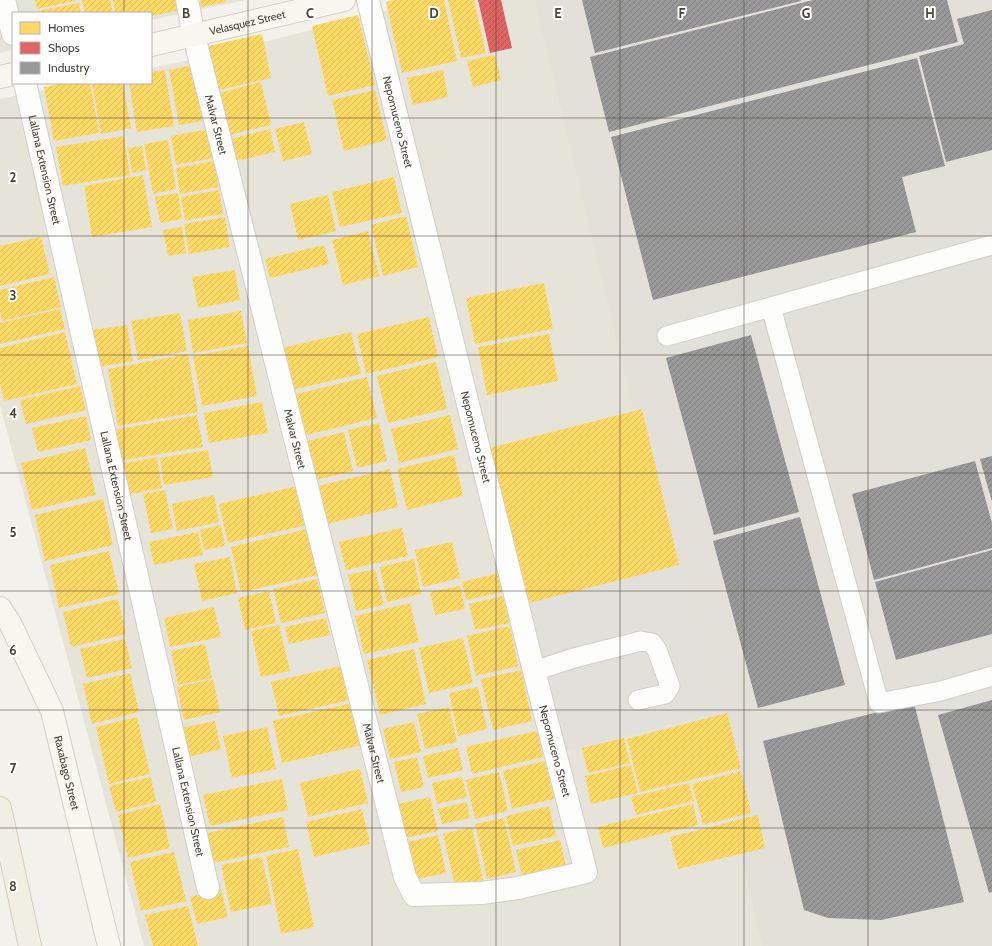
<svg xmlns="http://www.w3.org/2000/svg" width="992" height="946" font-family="Cabin,sans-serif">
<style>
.residential{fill:#e6e3d8}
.industrial{fill:#e2e0d9}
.parking{fill:#e1e0da}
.homes{fill:url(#homes-hatch)}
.shops{fill:url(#shops-hatch)}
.industry{fill:url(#industry-hatch)}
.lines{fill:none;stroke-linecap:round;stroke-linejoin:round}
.lane-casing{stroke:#d0cec8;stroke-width:21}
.street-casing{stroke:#d0cec8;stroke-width:24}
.secondary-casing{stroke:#d2cfc2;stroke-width:24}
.primary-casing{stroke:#d5cfb8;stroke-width:24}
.lane{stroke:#fdfdfc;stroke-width:19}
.street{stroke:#fdfdfc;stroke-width:22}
.secondary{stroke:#f7f6ef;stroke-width:22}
.primary{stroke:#f1efe4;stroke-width:22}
.grid{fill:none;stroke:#494336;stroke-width:1;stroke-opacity:0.55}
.labels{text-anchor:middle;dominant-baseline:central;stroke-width:4;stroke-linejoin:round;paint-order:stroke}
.street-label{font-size:11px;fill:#494336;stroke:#fff}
.grid-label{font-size:13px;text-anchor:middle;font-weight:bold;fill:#494336;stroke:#fff;stroke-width:4;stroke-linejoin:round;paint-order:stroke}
</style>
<defs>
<pattern id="homes-hatch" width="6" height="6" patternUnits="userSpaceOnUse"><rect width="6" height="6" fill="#ffd966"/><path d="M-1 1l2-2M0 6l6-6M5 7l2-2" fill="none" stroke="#dcbb59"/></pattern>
<pattern id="shops-hatch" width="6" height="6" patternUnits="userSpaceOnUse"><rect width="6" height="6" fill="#e06666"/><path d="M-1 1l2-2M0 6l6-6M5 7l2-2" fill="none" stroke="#b85655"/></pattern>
<pattern id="industry-hatch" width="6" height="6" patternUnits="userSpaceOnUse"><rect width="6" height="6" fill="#999"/><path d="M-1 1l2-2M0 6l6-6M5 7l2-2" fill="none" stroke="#7f7e7e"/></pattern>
</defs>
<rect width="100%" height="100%" fill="#f2f1eb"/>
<path class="residential" d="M0,0H246L151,20V13H13V50L0,53Z
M428,0H534L762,946H144L0,405V99L79,83H151V68L201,58Z"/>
<path class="industrial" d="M534,0H992V946H762Z"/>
<path class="parking" d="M679,565L716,713L566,751L529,603Z"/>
<path class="homes" d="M35,0H75V1L37,9Z
M82,0H110L113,13H85Z
M113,0H178L180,10L151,16V13H115Z
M200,0H226V2L201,7Z
M394,0H444L457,61L402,73L386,2Z
M448,0H474L486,53L461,58Z
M79,3L81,13H37V11Z
M358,15L375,85L328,96L312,26Z
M262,34L271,78L214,91L204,47Z
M495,55L501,80L473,87L467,61Z
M194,65L203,121L179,125L169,70Z
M165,70L174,126L137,132L129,83H151V72Z
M443,70L448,97L413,105L407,78Z
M261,82L271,125L229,135L219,93Z
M65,83H90L99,133L54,141L44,87Z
M92,83H123L131,128L101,134Z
M375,90L387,140L344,151L332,100Z
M304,122L312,154L283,161L275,129Z
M209,129L214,158L176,165L171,136Z
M270,129L275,152L236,161L231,139Z
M124,136L130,175L63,186L56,147Z
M168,140L176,189L153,194L144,144Z
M142,146L146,170L132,173L128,148Z
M214,161L219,187L180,194L176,168Z
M143,175L152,227L92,237L84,186Z
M394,177L402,213L340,227L332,192Z
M219,190L223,214L185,220L181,197Z
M178,193L182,219L160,223L155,197Z
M328,195L336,231L298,240L290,204Z
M406,216L418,267L383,276L371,225Z
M225,217L230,247L189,254L184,224Z
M182,227L186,253L168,256L163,230Z
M368,231L379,276L343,285L332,240Z
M41,237L50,274L0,286V246Z
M324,245L329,264L270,278L265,259Z
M235,270L240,300L198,308L192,277Z
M54,277L61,307L2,321L0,310V290Z
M544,283L553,329L475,344L466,298Z
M60,309L65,329L0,344V323Z
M241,311L247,343L193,353L188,320Z
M180,313L187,351L138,360L131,321Z
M429,317L438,357L366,374L357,334Z
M127,325L133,361L99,367L92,330Z
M65,332L77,384L4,401L0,383V348Z
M351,332L361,374L292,390L282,348Z
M549,334L558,381L487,395L478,347Z
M248,346L257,396L202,406L193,356Z
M188,354L198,412L118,426L108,369Z
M436,362L447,409L388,423L377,376Z
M367,377L377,418L302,436L292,395Z
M80,386L86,410L26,424L20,400Z
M262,402L268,433L209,443L204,413Z
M642,409L679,565L529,603L489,448Z
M197,415L203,447L118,461L113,430Z
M450,415L458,449L399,463L391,429Z
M86,416L91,440L38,452L32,428Z
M379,423L387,461L357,468L348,430Z
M344,432L353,471L312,481L303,442Z
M85,448L96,495L32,510L21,463Z
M208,450L213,477L164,485L160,458Z
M454,455L463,496L407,510L397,469Z
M157,457L162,488L120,496L115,465Z
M390,469L398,507L319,526L309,488Z
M298,486L307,525L228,543L219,504Z
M165,490L173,529L151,533L143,494Z
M214,495L219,522L177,531L172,504Z
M103,499L113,545L45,561L35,515Z
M221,525L225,546L204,550L200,530Z
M402,528L408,556L346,570L339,542Z
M307,529L318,575L241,592L231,547Z
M198,532L203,555L154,565L149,542Z
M452,542L460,578L423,587L415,550Z
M109,551L119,594L59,608L50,565Z
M230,557L237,593L202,601L194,564Z
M414,559L421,594L387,602L380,567Z
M375,569L384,605L356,611L348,575Z
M499,573L503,592L466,600L462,582Z
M317,579L325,613L281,623L273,589Z
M460,586L465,609L435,615L430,592Z
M269,591L276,623L245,630L238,598Z
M503,596L510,623L475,630L469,604Z
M118,599L126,634L71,647L63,612Z
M410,603L419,642L364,654L355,616Z
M214,607L221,637L170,647L164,618Z
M326,618L330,635L289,644L285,627Z
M279,625L290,671L261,677L251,631Z
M510,626L518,666L476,676L467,636Z
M463,638L473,683L429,693L419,648Z
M125,639L132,668L87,678L80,649Z
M205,644L212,678L178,685L171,651Z
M414,649L426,704L380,715L367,660Z
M341,666L350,700L279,716L271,682Z
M521,670L532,721L493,730L481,679Z
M130,673L139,712L92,724L83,684Z
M213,679L220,712L184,720L177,687Z
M478,687L487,729L458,736L449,693Z
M352,703L362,745L282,763L273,721Z
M449,707L457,742L425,749L417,714Z
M727,713L741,768L640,792L627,739Z
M137,717L150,774L109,784L96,727Z
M215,721L221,749L188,757L181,728Z
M414,722L421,752L390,759L383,729Z
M267,727L276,769L232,778L223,736Z
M537,731L543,757L472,774L466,747Z
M624,738L630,763L588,773L582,748Z
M458,748L463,770L428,778L423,756Z
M417,757L424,787L401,792L394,762Z
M545,761L554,799L512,809L503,771Z
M631,765L638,793L591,804L585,776Z
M360,769L368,803L308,817L300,783Z
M741,771L751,813L703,825L692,784Z
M499,772L508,811L475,819L466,780Z
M151,777L156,802L116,812L109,786Z
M462,777L467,797L437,804L432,783Z
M282,779L288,810L210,826L203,795Z
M689,783L694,801L636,815L631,797Z
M430,797L438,831L405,838L397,804Z
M467,802L470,818L442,824L438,809Z
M160,804L170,848L128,858L118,815Z
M693,804L698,825L603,848L598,827Z
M549,806L556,836L513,846L506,816Z
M362,809L370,844L314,857L306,822Z
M758,815L765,848L678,869L670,837Z
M283,817L289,847L213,863L207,833Z
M504,818L516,872L487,879L475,824Z
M472,827L483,880L455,886L443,834Z
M438,835L446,873L417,879L408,842Z
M560,840L566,866L522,877L516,850Z
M298,849L314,927L281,934L266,856Z
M174,852L186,901L141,911L130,862Z
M262,857L272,904L231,912L221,865Z
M221,889L228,917L197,924L190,897Z
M188,906L198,946H153L145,915Z"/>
<path class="shops" d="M478,0H501L512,48L490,53Z"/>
<path class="industry" d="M582,0H801V1L595,53Z
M813,0H947L958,42L609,132L590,57Z
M992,10V150L946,162L919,56L964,44L957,19Z
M917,58L945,166L902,177L916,232L653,300L611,137Z
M751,335L799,512L714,535L666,358Z
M992,456V502L980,459Z
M975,461L992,523V548L874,580L852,494Z
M800,517L845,685L758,708L713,541Z
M992,550V634L896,660L875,582Z
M992,700V892L989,893L938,715Z
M914,703L964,902L881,920L828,918L804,910L763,741Z"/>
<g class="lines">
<g class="lane-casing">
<path id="lane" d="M771,307L879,703L941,691L992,676
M667,336L992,245
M534,671L574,658L641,641L652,643L657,650L670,686L665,694L638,700"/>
</g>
<g class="street-casing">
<g id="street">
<path d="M4,0L13,34"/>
<path id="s1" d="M187,0L194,36L405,877L414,895L482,893L518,888L586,872L534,671L368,0"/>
<path id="s2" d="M25,83L208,888"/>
</g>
</g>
<g class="secondary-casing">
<g id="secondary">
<path id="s3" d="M151,45L344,0"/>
<path d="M0,77L13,74"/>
<path id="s4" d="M0,608L10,623L52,711L109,946"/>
</g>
</g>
<g class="primary-casing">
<path id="primary" d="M0,808L30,946"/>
</g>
<use href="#lane" class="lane"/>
<use href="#street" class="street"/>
<use href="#secondary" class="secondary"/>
<use href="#primary" class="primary"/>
</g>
<path class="grid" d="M124,0V13M248,0V946M372,0V946M496,0V946M620,0V946M744,0V946M868,0V946M124,83V946M0,118H992M0,236H992M0,355H992M0,473H992M0,591H992M0,710H992M0,828H992"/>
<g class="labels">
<g class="street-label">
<text stroke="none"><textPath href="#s3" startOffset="99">Velasquez Street</textPath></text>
<text transform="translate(398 122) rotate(76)">Nepomuceno Street</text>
<text stroke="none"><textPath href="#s1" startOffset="128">Malvar Street</textPath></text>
<text stroke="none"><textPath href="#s2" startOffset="89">Lallana Extension Street</textPath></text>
<text transform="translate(476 437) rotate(76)">Nepomuceno Street</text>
<text stroke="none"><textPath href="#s1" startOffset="452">Malvar Street</textPath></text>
<text stroke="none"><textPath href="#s2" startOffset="413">Lallana Extension Street</textPath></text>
<text transform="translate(555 751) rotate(75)">Nepomuceno Street</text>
<text stroke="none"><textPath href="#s1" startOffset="776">Malvar Street</textPath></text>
<text stroke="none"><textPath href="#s4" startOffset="179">Raxabago Street</textPath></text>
<text stroke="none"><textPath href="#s2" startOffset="737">Lallana Extension Street</textPath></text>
</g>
</g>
<g class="grid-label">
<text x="186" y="18">B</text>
<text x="310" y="18">C</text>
<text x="434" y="18">D</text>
<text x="558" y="18">E</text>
<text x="682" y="18">F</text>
<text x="806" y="18">G</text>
<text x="930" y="18">H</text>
<text x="13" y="182">2</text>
<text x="13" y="300">3</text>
<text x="13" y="418">4</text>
<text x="13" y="537">5</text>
<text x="13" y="655">6</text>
<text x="13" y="773">7</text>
<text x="13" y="891">8</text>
</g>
<rect x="12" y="12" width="140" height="72" fill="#ffffff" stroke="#b6b4af"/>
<rect x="20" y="22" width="20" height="12" fill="#ffd966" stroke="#b6b4af"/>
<text x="48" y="32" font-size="12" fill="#494336">Homes</text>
<rect x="20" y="42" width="20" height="12" fill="#e06666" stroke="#b6b4af"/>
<text x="48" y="52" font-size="12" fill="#494336">Shops</text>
<rect x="20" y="62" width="20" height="12" fill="#999999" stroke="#b6b4af"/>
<text x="48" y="72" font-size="12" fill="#494336">Industry</text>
</svg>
